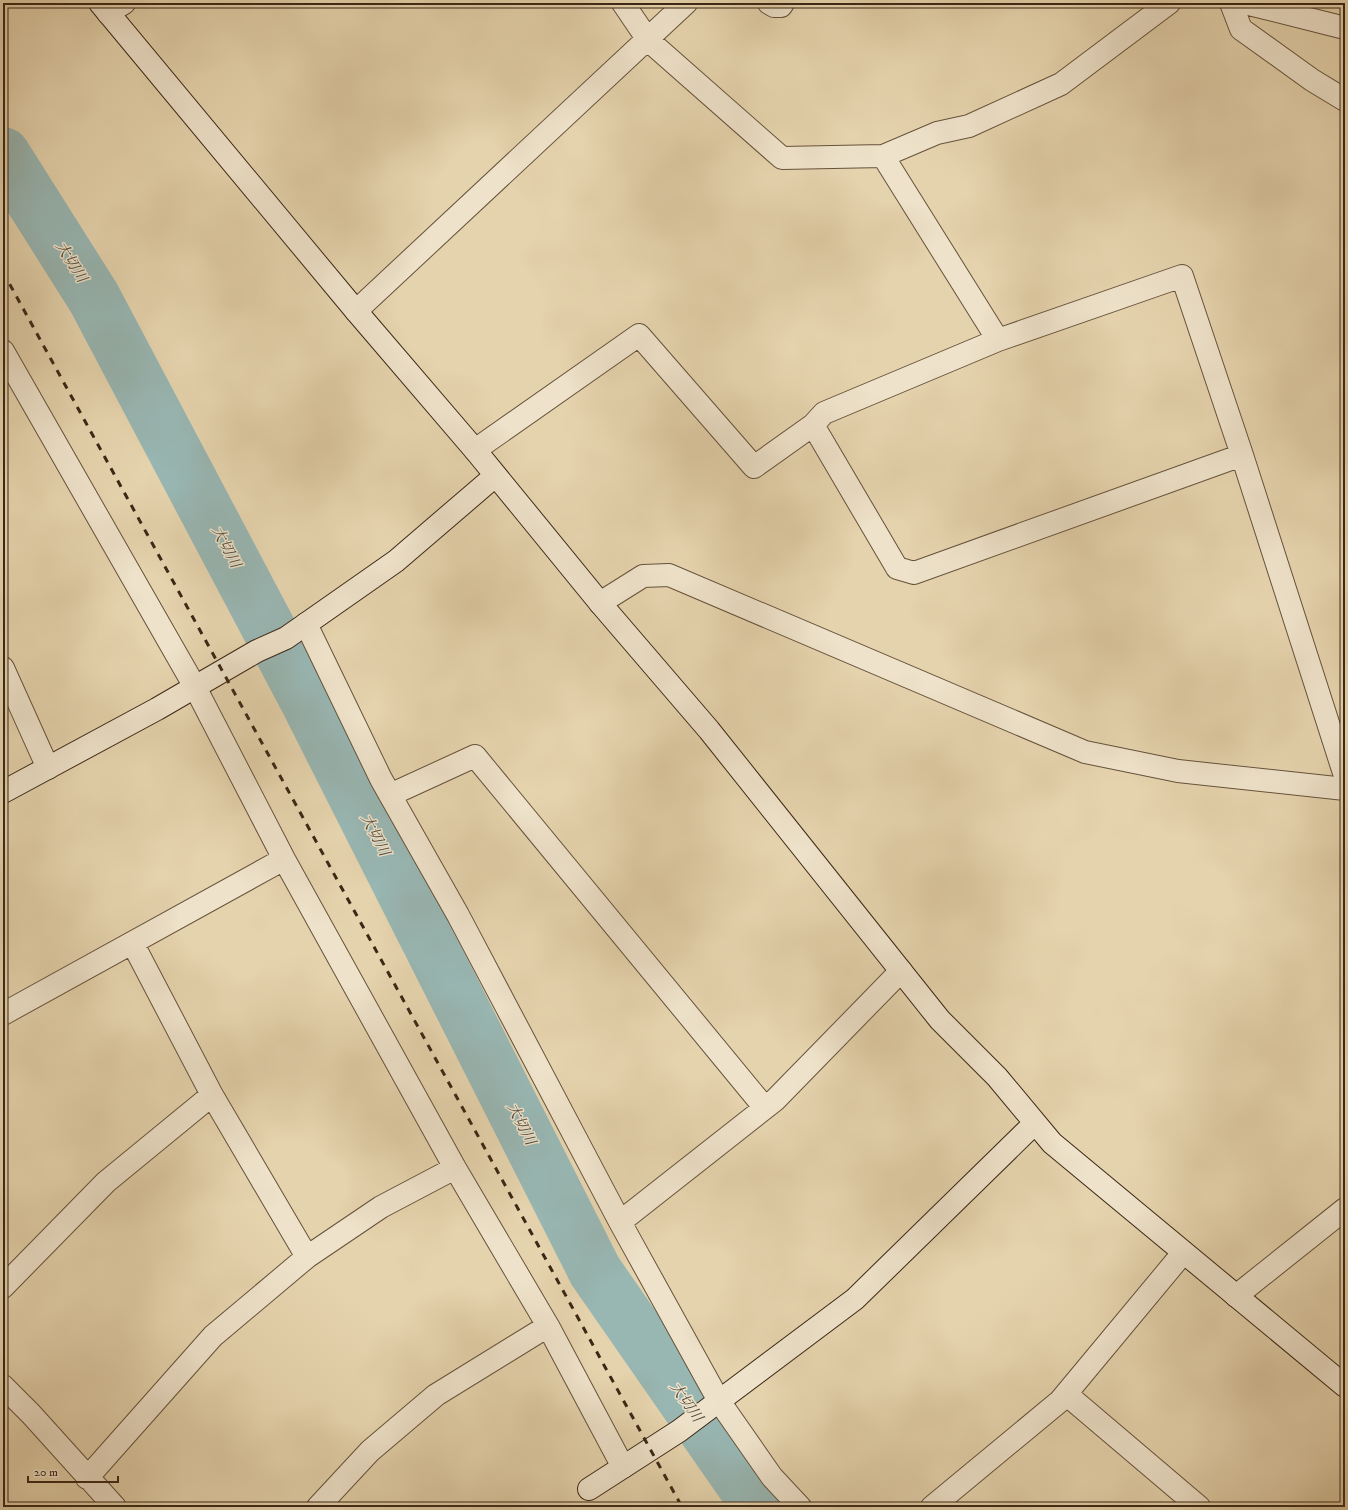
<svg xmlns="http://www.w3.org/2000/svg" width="1348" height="1510" font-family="'IM FELL DW Pica','Noto Serif JP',serif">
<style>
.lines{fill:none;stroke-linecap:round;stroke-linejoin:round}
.river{stroke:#98b6b2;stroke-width:54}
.street-casing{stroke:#66523b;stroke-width:24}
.secondary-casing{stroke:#3b2715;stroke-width:24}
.street{stroke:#eee2ca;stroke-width:22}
.secondary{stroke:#eee2ca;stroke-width:22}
.rail{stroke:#3b2715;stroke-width:3;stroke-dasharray:7 7;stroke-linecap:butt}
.labels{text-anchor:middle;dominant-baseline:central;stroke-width:3;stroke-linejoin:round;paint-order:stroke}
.water-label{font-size:15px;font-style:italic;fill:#524b3c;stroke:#eee2ca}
</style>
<rect width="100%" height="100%" fill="#e5d3ad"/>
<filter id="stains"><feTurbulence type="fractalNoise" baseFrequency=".005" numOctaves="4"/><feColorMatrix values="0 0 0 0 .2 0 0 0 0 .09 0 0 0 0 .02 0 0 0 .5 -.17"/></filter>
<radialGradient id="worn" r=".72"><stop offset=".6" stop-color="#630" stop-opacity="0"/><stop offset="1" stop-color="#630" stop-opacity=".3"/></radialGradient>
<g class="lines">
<path class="river" d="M3,154L94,298L307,701L595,1271L759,1507"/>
<g class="street-casing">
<path id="street" d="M623,3L648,40L782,158L883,156
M769,3L774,6H781L783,3
M1169,3L1061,84L969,126L937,133L883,156L998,340L824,413L813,425L897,568L914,573L1242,455
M1231,3L1241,29L1312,80L1345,100
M1245,3L1345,28
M108,13L124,3
M356,311L686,3
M998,340L1182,276L1242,455L1345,776
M3,351L195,687L284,859L455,1168L548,1326L623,1467
M475,450L639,335L754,467L813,425
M600,603L643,576L669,575L1085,752L1178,771L1345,789
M306,624L381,779L458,915L620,1222L719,1401L772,1477L800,1507
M3,668L48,768
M390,795L475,756L765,1108
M133,944L212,1095L307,1257L381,1207L455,1168
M3,1014L284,859
M620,1222L775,1100L901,971
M3,1287L106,1182L212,1095
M1236,1296L1345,1209
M3,1386L31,1414L115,1507
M1066,1394L1199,1507
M87,1478L213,1336L307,1257
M318,1507L370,1451L436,1395L548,1326
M932,1507L1060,1401L1183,1253"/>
</g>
<g class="secondary-casing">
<path id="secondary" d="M100,3L356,311L475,450L600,603L709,730L940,1020L997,1077L1052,1143L1345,1386
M3,792L157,709L257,651L286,638L396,561L495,476
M589,1489L679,1431L855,1299L1035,1123"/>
</g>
<use href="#street" class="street"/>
<use href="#secondary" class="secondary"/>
<path class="rail" d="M3,272L682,1507"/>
</g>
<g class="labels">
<g class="water-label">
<text transform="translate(71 262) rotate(58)">大切川</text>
<text transform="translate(226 547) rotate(62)">大切川</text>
<text transform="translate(375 835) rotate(63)">大切川</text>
<text transform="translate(521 1124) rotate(63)">大切川</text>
<text transform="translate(686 1402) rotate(55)">大切川</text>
</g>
</g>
<rect width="1348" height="1510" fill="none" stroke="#e5d3ad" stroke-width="16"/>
<rect x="4" y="4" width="1340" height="1502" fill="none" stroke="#3b2715" stroke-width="2"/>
<rect x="8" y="8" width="1332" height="1494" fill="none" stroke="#3b2715"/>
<path d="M28 1476v6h90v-6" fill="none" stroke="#3b2715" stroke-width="2"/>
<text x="34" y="1476" font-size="12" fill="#3b2715" stroke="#eee2ca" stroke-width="3" paint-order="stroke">20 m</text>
<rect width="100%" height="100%" filter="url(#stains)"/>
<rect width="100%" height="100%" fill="url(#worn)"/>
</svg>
